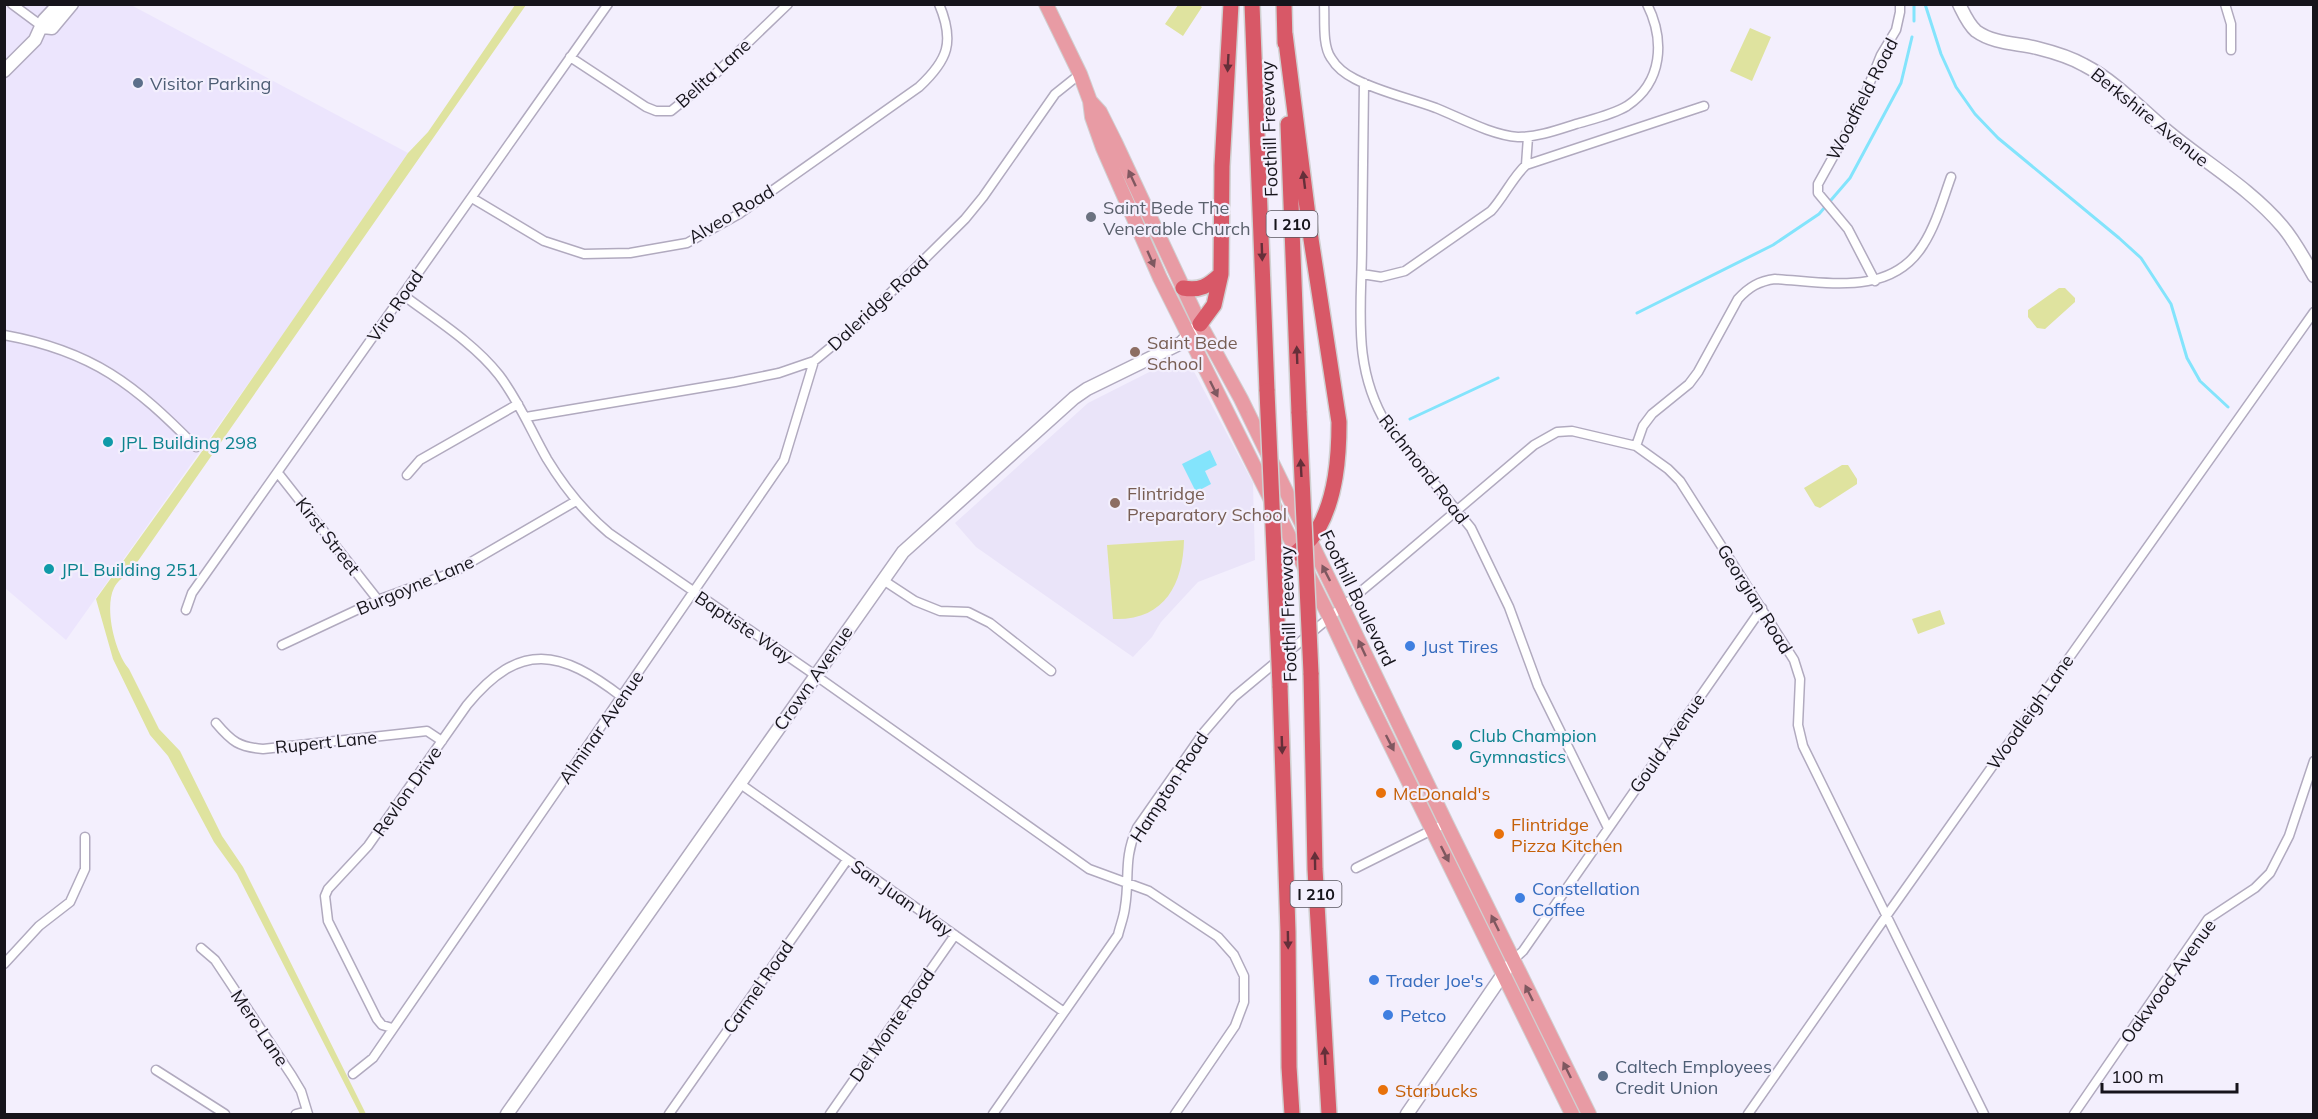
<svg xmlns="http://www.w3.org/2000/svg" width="2318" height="1119" font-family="Mulish,sans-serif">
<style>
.built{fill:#ece5fd}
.education{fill:#eae4f9}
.green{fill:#dfe39f}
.water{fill:#83e4fc}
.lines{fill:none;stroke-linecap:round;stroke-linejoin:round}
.stream{stroke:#83e4fc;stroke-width:3}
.street-casing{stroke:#b1aabf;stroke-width:11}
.secondary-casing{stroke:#b1aabf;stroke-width:15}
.primary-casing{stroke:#d0d0d1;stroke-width:16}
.highway-casing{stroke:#d0d0d1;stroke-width:18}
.street{stroke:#fff;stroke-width:8}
.secondary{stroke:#fff;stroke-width:12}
.primary{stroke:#e89ba4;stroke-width:14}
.highway{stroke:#d85867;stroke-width:15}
.highway-bridge-casing{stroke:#d0d0d1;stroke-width:18;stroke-linecap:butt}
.highway-bridge{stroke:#d85867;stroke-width:15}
.oneway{fill:#642f39}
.oneway2{fill:#7f5860}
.service-dot{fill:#5c6f8a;stroke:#f3effd;stroke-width:2}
.worship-dot{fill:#6b7280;stroke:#f3effd;stroke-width:2}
.education-dot{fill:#8d6e63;stroke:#f3effd;stroke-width:2}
.culture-dot{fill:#0f9aa8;stroke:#f3effd;stroke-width:2}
.shop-dot{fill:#3f7fe0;stroke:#f3effd;stroke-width:2}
.food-dot{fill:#e8710a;stroke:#f3effd;stroke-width:2}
.labels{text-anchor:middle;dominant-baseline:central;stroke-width:4.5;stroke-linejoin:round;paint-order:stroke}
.shield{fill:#f3effd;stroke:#58565f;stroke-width:1.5}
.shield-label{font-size:16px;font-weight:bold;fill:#16141b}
.street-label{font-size:18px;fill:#16141b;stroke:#f3effd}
.service-label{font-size:18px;fill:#4e5e75;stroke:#f3effd;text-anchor:start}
.worship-label{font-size:18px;fill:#5b616d;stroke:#f3effd;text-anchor:start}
.education-label{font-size:18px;fill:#785e54;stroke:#f3effd;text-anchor:start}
.culture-label{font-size:18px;fill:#0d838f;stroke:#f3effd;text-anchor:start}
.shop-label{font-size:18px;fill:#366cbe;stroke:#f3effd;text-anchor:start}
.food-label{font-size:18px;fill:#c56008;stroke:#f3effd;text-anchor:start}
</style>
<rect width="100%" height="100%" fill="#f3effd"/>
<path class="built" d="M5,5H131L408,153L275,346L66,640L5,588Z"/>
<path class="education" d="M1175,359L1190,364L1253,483L1255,560L1198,582L1161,622L1152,637L1133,657L976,547L955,523L1088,403Z"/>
<path class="green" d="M515,5H526L131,571C126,575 117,581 114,588C104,608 115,653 129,669L159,729L180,751L222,836L243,867L366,1114H360L237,874L214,842L168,756L150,735L113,659L96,599L198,457L408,153L428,132Z
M1178,5H1199L1202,7L1183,36L1165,24Z
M1750,28L1771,37L1752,81L1730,71Z
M2059,288H2065L2075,298V302L2045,329L2037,328L2028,317V310Z
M1842,465H1848L1857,479V484L1820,508L1815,506L1804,488Z
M1184,540C1183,585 1164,621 1113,619L1107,545Z
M1940,610L1945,624L1918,634L1912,619Z"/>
<path class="water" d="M1210,450L1217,465L1205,471L1211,484L1196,492L1182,464Z"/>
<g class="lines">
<path class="stream" d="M1925,4L1941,54L1956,87L1975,114L1998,138L2119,238L2141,258L2171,304L2187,358L2200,381L2228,407
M1914,21V4
M1637,313L1773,245L1819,214L1850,178L1901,83L1912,37
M1410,419L1498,378"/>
<g class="street-casing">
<path id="street" d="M12,4L43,27
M1324,4C1325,20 1322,45 1331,58C1337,68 1345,74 1355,79C1380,92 1409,98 1436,108C1461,118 1491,135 1518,137C1538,137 1557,130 1576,124C1593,119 1612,115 1627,106C1663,82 1665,40 1647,4
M2225,4L2231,24V50
M570,57L646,107L656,111H671L707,82L788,4
M1364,83C1363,137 1363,190 1362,243C1362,308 1351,366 1387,425L1471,528L1509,607L1538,686L1608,828
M1526,165L1528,137
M472,198L544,241L584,254L630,253L687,243L739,214L919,87C948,60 955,42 939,4
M1362,274L1381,277L1405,271L1491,211C1504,197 1512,178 1526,165L1704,106
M1875,281L1848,229L1818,193V184L1858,112L1881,55L1896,30L1900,12V4
M403,295C435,319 474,343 499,375C519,401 531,431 547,459C564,487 584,512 609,533L815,675L1089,869L1149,891L1218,937L1234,955L1244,976V1002L1235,1026L1175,1114
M4,335C93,351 135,385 196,447
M526,417L735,382L779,373L814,361L859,324L965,219L983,197L1055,94L1080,74
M1636,446L1643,426L1652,414L1689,384L1698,372L1738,299C1749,287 1759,281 1775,279C1826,282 1891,297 1923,245C1936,225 1943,199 1951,177
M278,473L378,600
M407,475L420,460L518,404
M883,580L915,601L940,611L968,612L990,623L1051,671
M186,610L192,593L608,4
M282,645L378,600L454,572L576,501
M216,723C232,742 239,747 263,749L427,731L442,741
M739,783L1064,1012
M1356,868L1446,823
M201,948L215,960L292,1076L301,1091L308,1114
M1513,960L1523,951L1762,608
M4,964L39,926L70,902L85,869V837
M392,1028L382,1025L377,1019L328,921L325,896L328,889L368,846L467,705C520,640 561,650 622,697
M156,1070L225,1114
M353,1074L373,1058L784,460L814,361
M296,1114L307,1111
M669,1114L847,860
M830,1114L955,935
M993,1114L1118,935C1120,926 1124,917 1125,907C1130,877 1123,859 1137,828L1204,732L1234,697L1389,568L1534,445L1557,432L1572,431L1636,446L1668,469L1680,481L1794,660L1800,679L1798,725L1803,746L1984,1114
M1748,1114L1887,915L2314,312
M2074,1114L2208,919L2255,888L2270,873L2289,836L2314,761"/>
</g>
<g class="secondary-casing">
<path id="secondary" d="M1959,4C1964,14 1968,24 1976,31C1994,44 2017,43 2037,48C2053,52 2070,57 2084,65C2115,81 2140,108 2166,130C2204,162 2250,188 2282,226C2295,241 2304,259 2314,276
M43,27L52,28L72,4
M4,71L35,40L44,20L59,4
M507,1114L903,552L1074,398L1087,389L1181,343L1195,329
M1407,1114L1508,967"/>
</g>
<g class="primary-casing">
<path id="primary" d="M1046,4L1080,74L1090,101L1092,117L1103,148L1160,278L1329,616L1364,691L1572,1114
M1090,101L1100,112L1115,142L1200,324L1241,399L1342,606L1446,823L1589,1114"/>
</g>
<g class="highway-casing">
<path id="highway" d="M1252,4L1267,391
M1284,4L1285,43
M1285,34L1311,239L1339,422C1339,457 1336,497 1318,529C1313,538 1304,546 1296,553
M1288,124L1299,413
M1183,288C1201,291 1208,286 1221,274
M1200,324L1214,305L1221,274L1222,166L1231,4
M1311,673L1315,869L1329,1114
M1280,686L1288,932L1289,1067L1292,1114"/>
</g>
<use href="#street" class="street"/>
<use href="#secondary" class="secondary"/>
<use href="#primary" class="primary"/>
<use href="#highway" class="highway"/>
<g class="highway-bridge-casing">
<path id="highway-bridge" d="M1267,391L1280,686
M1299,413L1311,673"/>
</g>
<use href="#highway-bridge" class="highway-bridge"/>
</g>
<defs><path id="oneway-solid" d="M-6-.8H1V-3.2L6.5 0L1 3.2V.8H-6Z" transform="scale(1.5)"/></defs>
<g class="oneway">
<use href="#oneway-solid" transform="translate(1228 63) rotate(93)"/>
<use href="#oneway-solid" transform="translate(1304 180) rotate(-97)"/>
<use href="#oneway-solid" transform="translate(1262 252) rotate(88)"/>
<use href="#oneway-solid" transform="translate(1297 355) rotate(-92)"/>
<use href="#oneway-solid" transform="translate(1301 468) rotate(-93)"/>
<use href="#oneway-solid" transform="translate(1282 745) rotate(88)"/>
<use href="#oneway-solid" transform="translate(1315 861) rotate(-91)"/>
<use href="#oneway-solid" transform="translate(1288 940) rotate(89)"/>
<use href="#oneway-solid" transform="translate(1325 1056) rotate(-93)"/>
</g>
<g class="oneway2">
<use href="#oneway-solid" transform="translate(1132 178) rotate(-115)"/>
<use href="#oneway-solid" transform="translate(1151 259) rotate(66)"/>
<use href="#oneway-solid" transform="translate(1214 389) rotate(64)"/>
<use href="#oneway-solid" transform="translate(1326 573) rotate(-117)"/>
<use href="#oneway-solid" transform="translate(1362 648) rotate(-115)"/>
<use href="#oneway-solid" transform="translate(1390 743) rotate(63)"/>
<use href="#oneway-solid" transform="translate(1445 854) rotate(63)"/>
<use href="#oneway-solid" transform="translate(1495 923) rotate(-116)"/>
<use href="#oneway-solid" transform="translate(1529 993) rotate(-116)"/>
<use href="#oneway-solid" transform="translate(1567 1070) rotate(-116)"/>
</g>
<g class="service-dot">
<circle cx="138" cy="83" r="6"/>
<circle cx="1603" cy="1076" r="6"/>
</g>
<circle class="worship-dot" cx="1091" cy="217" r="6"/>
<g class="education-dot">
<circle cx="1135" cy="352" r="6"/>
<circle cx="1115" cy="503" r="6"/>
</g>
<g class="culture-dot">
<circle cx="108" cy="442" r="6"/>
<circle cx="49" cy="569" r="6"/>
<circle cx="1457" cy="745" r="6"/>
</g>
<g class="shop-dot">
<circle cx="1410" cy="646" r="6"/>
<circle cx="1520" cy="898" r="6"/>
<circle cx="1374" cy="980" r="6"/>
<circle cx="1388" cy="1015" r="6"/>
</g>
<g class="food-dot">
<circle cx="1381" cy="793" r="6"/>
<circle cx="1499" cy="834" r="6"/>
<circle cx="1383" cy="1090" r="6"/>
</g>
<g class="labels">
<g class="shield">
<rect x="1266.5" y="211" width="51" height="26" rx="4.5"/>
<rect x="1290.5" y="881" width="51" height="26" rx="4.5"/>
</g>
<g class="shield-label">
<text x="1292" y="224">I 210</text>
<text x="1316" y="894">I 210</text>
</g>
<g class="street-label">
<text transform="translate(713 73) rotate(-42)">Belita Lane</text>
<text transform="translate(1862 99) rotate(-63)">Woodfield Road</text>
<text transform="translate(2150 117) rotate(39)">Berkshire Avenue</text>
<text transform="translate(1269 129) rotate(-92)">Foothill Freeway</text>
<text transform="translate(731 214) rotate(-31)">Alveo Road</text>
<text transform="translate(878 303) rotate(-43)">Daleridge Road</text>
<text transform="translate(395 306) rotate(-55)">Viro Road</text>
<text transform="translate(1424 469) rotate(52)">Richmond Road</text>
<text transform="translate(328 536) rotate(52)">Kirst Street</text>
<text transform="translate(415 585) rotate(-23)">Burgoyne Lane</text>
<text transform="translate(1358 598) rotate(64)">Foothill Boulevard</text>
<text transform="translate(1755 599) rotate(58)">Georgian Road</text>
<text transform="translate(1288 614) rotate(-92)">Foothill Freeway</text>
<text transform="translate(744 627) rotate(34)">Baptiste Way</text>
<text transform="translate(813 678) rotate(-55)">Crown Avenue</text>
<text transform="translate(2030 712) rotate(-55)">Woodleigh Lane</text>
<text transform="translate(601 727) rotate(-55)">Alminar Avenue</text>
<text transform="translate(326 742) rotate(-6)">Rupert Lane</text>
<text transform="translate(1667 743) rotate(-55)">Gould Avenue</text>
<text transform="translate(1169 787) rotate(-57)">Hampton Road</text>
<text transform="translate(407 791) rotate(-55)">Revlon Drive</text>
<text transform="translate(902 898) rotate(35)">San Juan Way</text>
<text transform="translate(2168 981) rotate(-54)">Oakwood Avenue</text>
<text transform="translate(758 987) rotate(-55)">Carmel Road</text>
<text transform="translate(892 1025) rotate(-55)">Del Monte Road</text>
<text transform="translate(260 1028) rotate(56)">Mero Lane</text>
</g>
<g class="service-label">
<text x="150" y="83">Visitor Parking</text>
<text x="1615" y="1066">Caltech Employees<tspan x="1615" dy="21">Credit Union</tspan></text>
</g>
<g class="worship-label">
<text x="1103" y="207">Saint Bede The<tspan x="1103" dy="21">Venerable Church</tspan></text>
</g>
<g class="education-label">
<text x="1147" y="342">Saint Bede<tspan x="1147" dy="21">School</tspan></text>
<text x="1127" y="493">Flintridge<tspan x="1127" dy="21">Preparatory School</tspan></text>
</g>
<g class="culture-label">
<text x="120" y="442">JPL Building 298</text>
<text x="61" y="569">JPL Building 251</text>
<text x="1469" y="735">Club Champion<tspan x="1469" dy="21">Gymnastics</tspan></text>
</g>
<g class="shop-label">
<text x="1422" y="646">Just Tires</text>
<text x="1532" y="888">Constellation<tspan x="1532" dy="21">Coffee</tspan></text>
<text x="1386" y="980">Trader Joe's</text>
<text x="1400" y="1015">Petco</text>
</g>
<g class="food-label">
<text x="1393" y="793">McDonald's</text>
<text x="1511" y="824">Flintridge<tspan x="1511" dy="21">Pizza Kitchen</tspan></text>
<text x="1395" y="1090">Starbucks</text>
</g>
</g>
<rect width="2318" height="1119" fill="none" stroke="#16141b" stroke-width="12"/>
<path d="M2102 1083v9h135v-9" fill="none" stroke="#16141b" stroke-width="3"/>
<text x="2111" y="1083" font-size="18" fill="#16141b" stroke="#f3effd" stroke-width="4.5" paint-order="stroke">100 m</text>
</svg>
